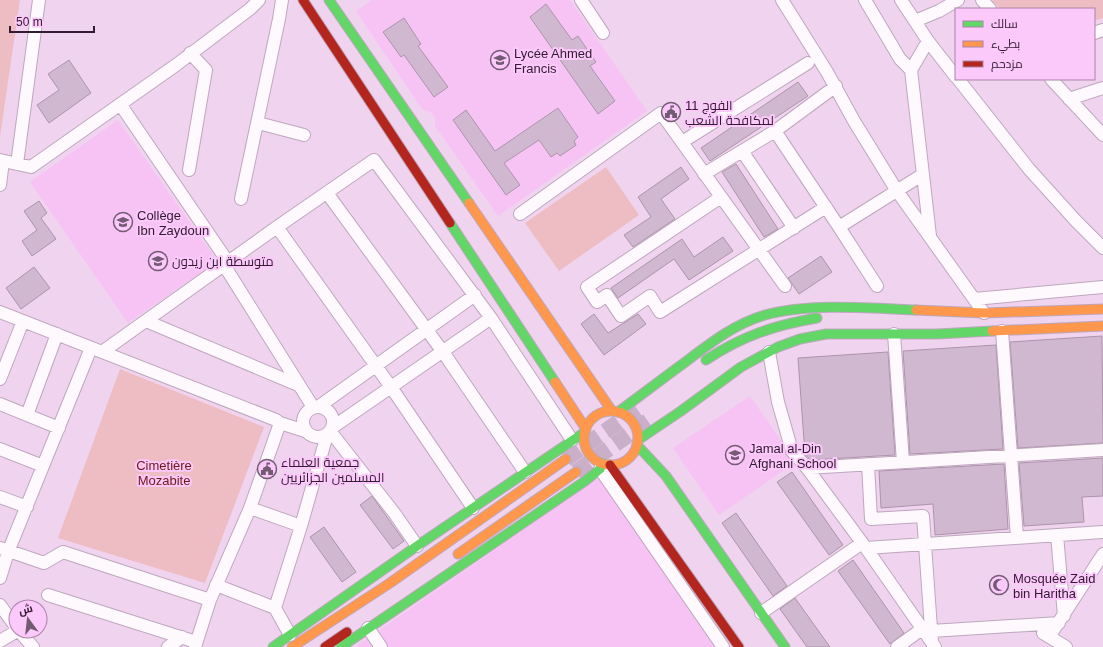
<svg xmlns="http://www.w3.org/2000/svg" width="1103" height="647" font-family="Helvetica,Cairo,sans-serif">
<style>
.built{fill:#f6c3f4}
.green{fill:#eebcc3}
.building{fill:#d0b8d0;stroke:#ac94ab}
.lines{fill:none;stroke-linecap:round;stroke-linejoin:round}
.secondary-tunnel{stroke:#caafc9;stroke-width:16;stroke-dasharray:16 8;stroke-linecap:butt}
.street-casing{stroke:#bea7be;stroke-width:14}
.fast-casing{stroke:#bea7be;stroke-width:11}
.slow-casing{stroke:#bea7be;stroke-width:11}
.jam-casing{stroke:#bea7be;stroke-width:11}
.street{stroke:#fdf9fd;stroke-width:12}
.fast{stroke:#63d668;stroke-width:9}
.slow{stroke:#ff974d;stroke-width:9}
.jam{stroke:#b3261e;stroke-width:9}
.labels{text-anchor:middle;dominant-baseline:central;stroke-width:4;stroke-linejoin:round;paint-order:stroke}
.poi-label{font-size:13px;fill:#321a31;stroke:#fbc9fa;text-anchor:start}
.park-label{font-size:13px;fill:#701613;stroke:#fbc9fa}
</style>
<rect width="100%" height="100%" fill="#f0d4ef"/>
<path class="built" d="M372,0H570L647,111L498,216L435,126V118L432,113L422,109L356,11Z
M118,120L217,261L128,323L30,182Z
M750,396L796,462L719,515L673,448Z
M600,477L718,647H355Z"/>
<path class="green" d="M0,0H20L0,137Z
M992,0H1103V18L1094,21V9H1000Z
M606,167L639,215L559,271L525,223Z
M120,369L264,427L205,583L58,538Z"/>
<path class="building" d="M546,4L572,40L578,36L596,62L590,66L615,101L598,114L530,17Z
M404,18L421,44L418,46L448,87L434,97L404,55L401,57L383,32Z
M69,60L91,93L49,123L37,105L59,90L48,74Z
M798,82L808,96L710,161L701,148Z
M558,108L578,137L574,141L576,145L560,156L557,153L551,157L539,140L504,163L520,185L506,195L453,120L466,110L495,151Z
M736,164L778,229L764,237L722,172Z
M681,167L689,179L661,199L675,219L633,247L624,235L651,217L638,197Z
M39,201L47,213L41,218L56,239L32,256L22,241L37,230L24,211Z
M723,237L733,251L689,280L674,259L618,298L611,288L682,239L694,257Z
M821,256L832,272L799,294L788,278Z
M34,267L50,288L21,309L6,288Z
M594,314L608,333L638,314L646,324L604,355L581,324Z
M1102,336L1103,443L1018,448L1010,342Z
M996,345L1003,449L910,454L903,351Z
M888,352L895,455L810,460L805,454L798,358Z
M1103,458V496L1082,497L1084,522L1024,526L1019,463Z
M1004,464L1008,529L935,535L933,504L881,508L879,471Z
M792,472L843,545L829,555L777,482Z
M372,496L404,541L393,549L360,505Z
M736,513L787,586L773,596L722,523Z
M324,527L356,572L342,582L310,537Z
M853,560L904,633L890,644L838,571Z
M795,598L830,647H807L780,609Z"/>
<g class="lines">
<path class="secondary-tunnel" d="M566,459L637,409
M576,472L648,421"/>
<g class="street-casing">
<path id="street" d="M581,0L603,33
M782,0L827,72L854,121L897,191L984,313
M865,0L900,59L911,70L930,236
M901,0L928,41L956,77
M982,0L990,9
M915,21L939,11L958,0
M1094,33L1103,30
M911,70L928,41
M958,79L1029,169L1076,221L1103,248
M1051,79L1103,135
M1069,99L1103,88
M120,104L228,262
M258,123L304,135
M775,131L839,227L877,286
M682,142L808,63
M742,151L794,228
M0,160L31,167L176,65L250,9L259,0
M17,164L39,0
M189,170L206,70L190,53
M704,174L775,131L836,86
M0,185L3,161
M327,193L443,352L525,472
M721,197L587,287L597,302L607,295L621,316L650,296L660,312L826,207
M241,199L279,19L282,0
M520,214L661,113L785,286
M277,227L391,387L473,508
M839,227L922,175
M224,265L313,407
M974,299L1103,287
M0,312L276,420L280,423L305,431
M146,321L298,385
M1002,331L1017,538
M894,334L903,462
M102,352L277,227L374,160L491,318L572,440
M769,352L778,402L792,451L807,468L866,548L935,647
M0,379L23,321
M0,404L59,428
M303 422a15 15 0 1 1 30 0a15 15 0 1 1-30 0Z
M318,407L475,295
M27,415L57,334
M333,427L491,318
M330,431L395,514L417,546
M0,449L43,466
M868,464L871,519L923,516L932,643
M807,468L1103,450
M600,469L723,647
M0,497L27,507
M250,508L301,526
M1057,535L1064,616
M0,548L44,563L63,552L210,600
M866,548L1103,532
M0,578L8,552L91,348
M216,585L275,608
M48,595L196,642
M0,605L16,627
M761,613L862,543
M368,628L381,647
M19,631L33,647
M931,631L1059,623
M1043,633L1066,647
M290,635L275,608L301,526L327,435
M1049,637L1103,554
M0,641L17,631
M168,647L182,637
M195,647L210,600L250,508L280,423
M897,647L922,629"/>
</g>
<g class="fast-casing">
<path id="fast" d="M329,0L469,203
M450,223L555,382
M706,360C742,336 775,325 817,318
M618,412C640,396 662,379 684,363C709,344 734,324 765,315C809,303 870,308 916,310
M638,440L681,411L741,367L778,347L800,339L826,334H937L992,331
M637,445L666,476L785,647
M273,647L417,546L585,432
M341,647L585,481L600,469L602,463"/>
</g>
<g class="slow-casing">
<path id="slow" d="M469,203L612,411
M916,310L984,313L1103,309
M992,331L1103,326
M555,382L586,429
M584 438a27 27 0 1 1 54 0a27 27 0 1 1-54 0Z
M458,554L576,472
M292,647L390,583L566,459"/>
</g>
<g class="jam-casing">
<path id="jam" d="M303,0L450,223
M610,465L739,647
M325,647L347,632"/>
</g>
<use href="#street" class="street"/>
<use href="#fast" class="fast"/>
<use href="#slow" class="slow"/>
<use href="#jam" class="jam"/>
</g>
<defs>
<g id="school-ring" transform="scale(1)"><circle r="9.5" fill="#fbc9fa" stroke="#745b74" stroke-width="1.5"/><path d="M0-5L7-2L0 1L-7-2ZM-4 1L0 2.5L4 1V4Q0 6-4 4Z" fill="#745b74"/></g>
<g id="civic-ring" transform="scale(1)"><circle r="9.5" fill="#fbc9fa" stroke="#745b74" stroke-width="1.5"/><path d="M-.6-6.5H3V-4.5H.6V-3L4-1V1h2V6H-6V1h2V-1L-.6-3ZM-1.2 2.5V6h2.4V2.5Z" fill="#745b74"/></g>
<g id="mosque-ring" transform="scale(1)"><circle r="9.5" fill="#fbc9fa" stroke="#745b74" stroke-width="1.5"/><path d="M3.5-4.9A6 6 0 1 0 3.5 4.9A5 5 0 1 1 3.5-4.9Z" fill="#745b74"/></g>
</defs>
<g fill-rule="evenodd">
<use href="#school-ring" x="500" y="60"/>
<use href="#civic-ring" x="671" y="112"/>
<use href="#school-ring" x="123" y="222"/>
<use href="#school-ring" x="158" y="261"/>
<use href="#school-ring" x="735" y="455"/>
<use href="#civic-ring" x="267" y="469"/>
<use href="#mosque-ring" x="999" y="585"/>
</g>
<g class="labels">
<g class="poi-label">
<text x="514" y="53">Lycée Ahmed<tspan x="514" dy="15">Francis</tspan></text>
<text x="685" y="105">الفوج 11<tspan x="685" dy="15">لمكافحة الشعب</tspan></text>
<text x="137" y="215">Collège<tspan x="137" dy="15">Ibn Zaydoun</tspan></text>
<text x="172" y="261">متوسطة ابن زيدون</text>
<text x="749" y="448">Jamal al-Din<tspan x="749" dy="15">Afghani School</tspan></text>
<text x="281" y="462">جمعية العلماء<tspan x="281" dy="15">المسلمين الجزائريين</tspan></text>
<text x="1013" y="578">Mosquée Zaid<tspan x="1013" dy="15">bin Haritha</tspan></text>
</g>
<g class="park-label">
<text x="164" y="465">Cimetière<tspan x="164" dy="15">Mozabite</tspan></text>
</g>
</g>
<rect x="955" y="8" width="140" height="72" fill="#fbc9fa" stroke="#ab83aa"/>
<rect x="963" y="21" width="20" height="6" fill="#63d668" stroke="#ab83aa"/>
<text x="991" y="28" font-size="12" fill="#321a31">سالك</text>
<rect x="963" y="41" width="20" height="6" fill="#ff974d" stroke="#ab83aa"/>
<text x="991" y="48" font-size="12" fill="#321a31">بطيء</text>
<rect x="963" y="61" width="20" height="6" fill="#b3261e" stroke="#ab83aa"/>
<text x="991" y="68" font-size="12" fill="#321a31">مزدحم</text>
<g transform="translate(28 619) rotate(345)"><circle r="19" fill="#fbc9fa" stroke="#ab83aa"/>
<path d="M0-3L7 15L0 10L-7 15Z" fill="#745b74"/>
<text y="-6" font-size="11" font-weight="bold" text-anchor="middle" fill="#321a31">ش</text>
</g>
<path d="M10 26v6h84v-6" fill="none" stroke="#321a31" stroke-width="2"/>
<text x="16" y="26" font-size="12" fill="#321a31" stroke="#fbc9fa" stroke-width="3" paint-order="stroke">50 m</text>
</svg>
